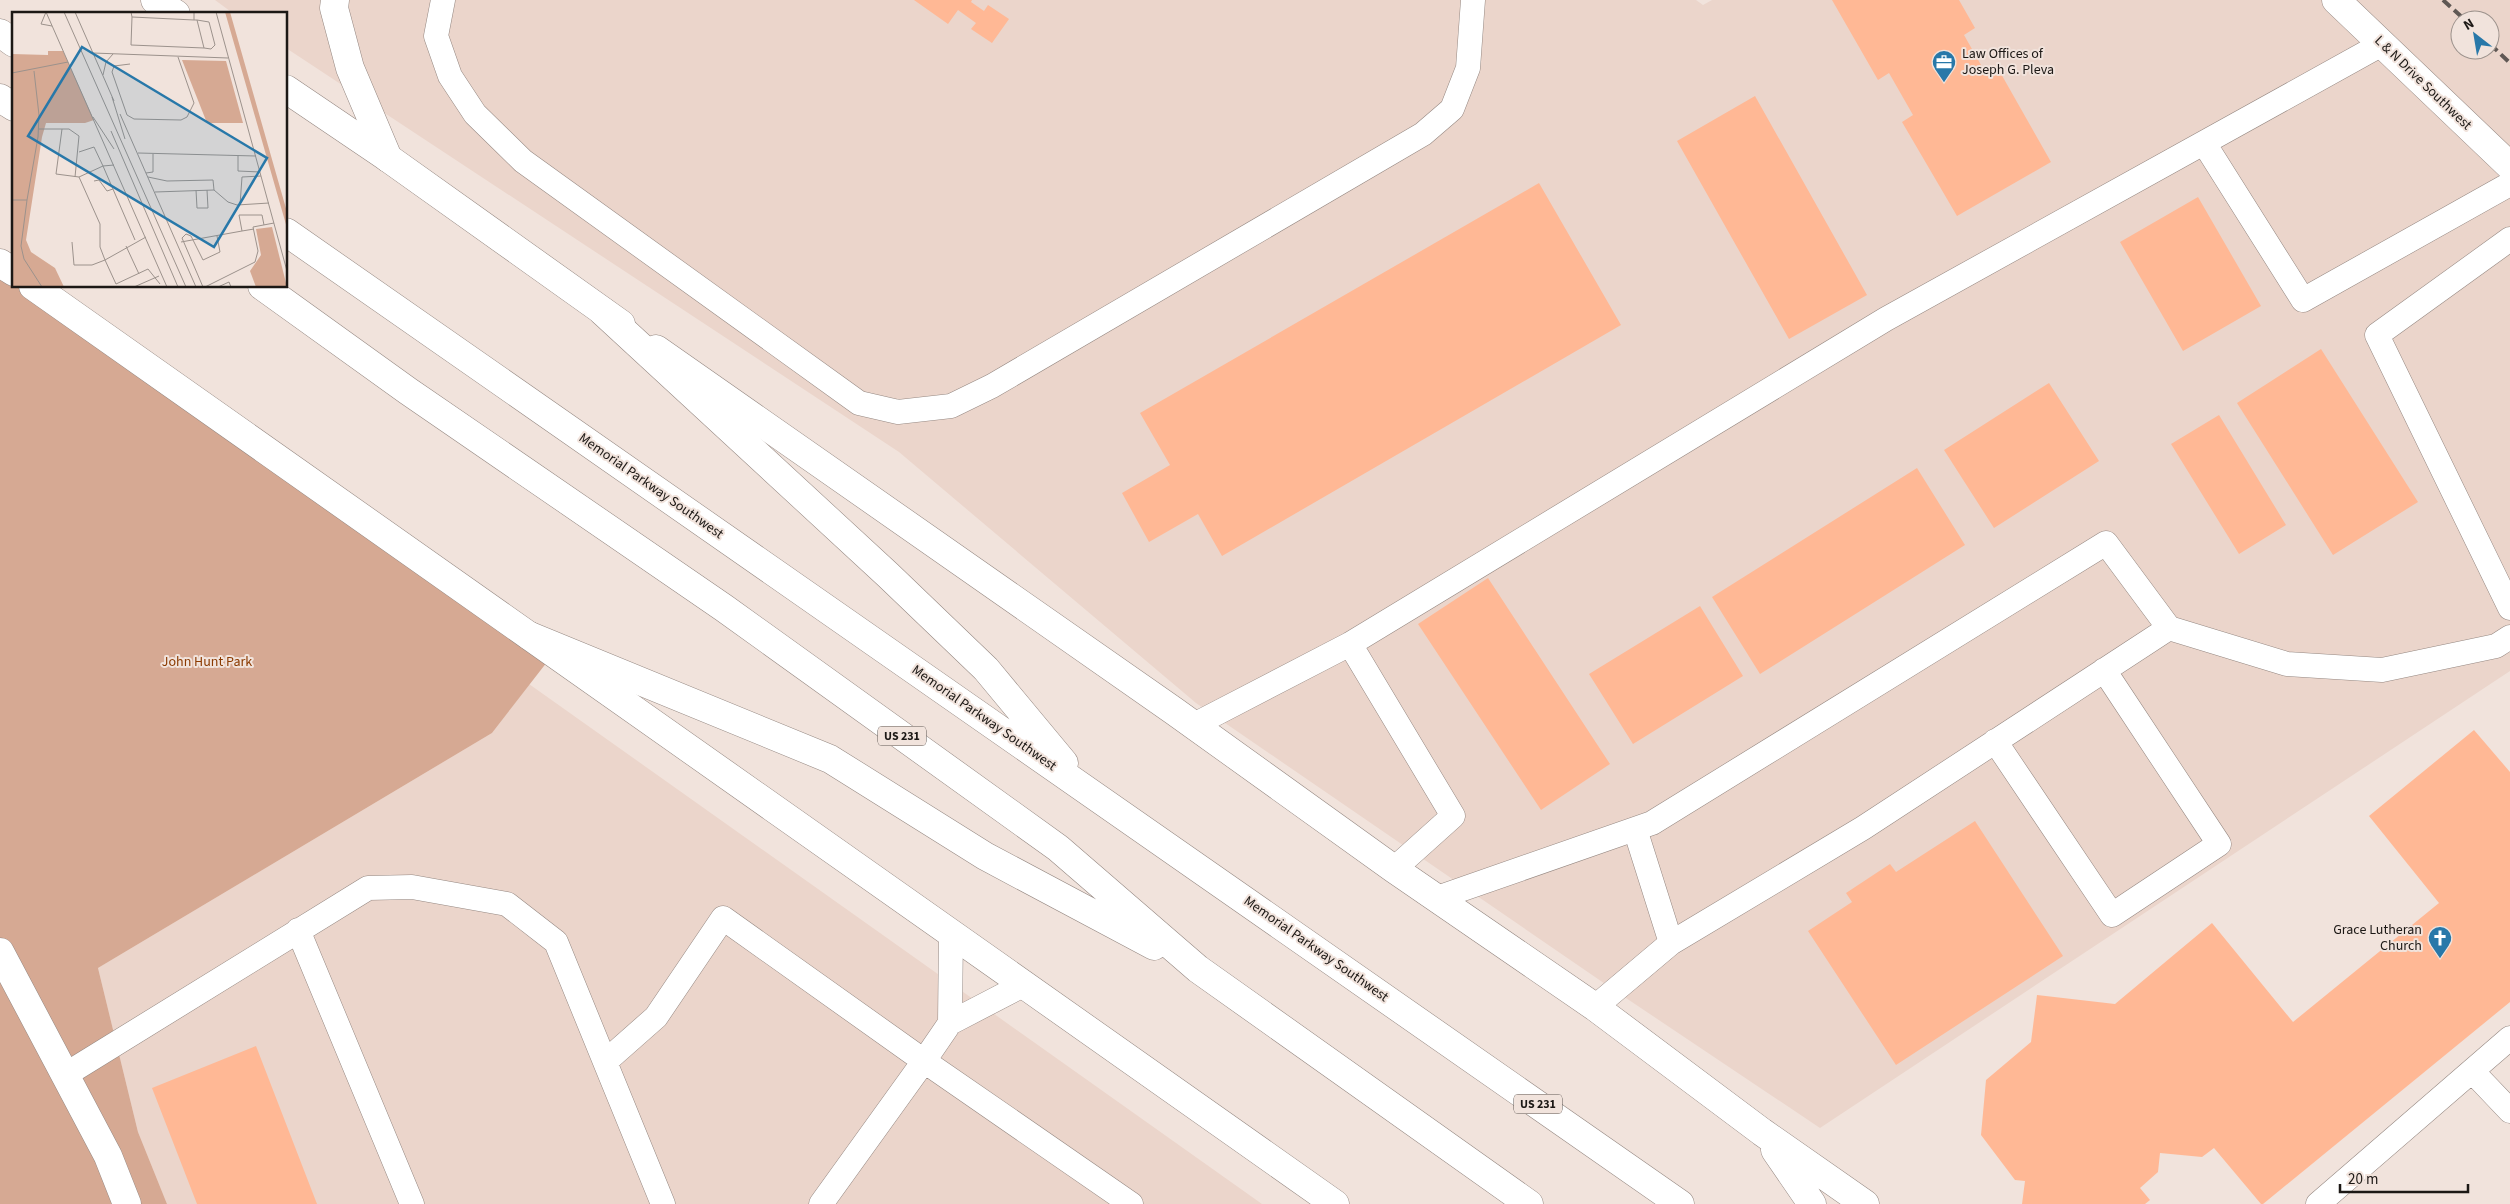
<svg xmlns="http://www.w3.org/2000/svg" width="2510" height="1204" font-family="'Source Sans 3',sans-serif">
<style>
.built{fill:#ebd5cb;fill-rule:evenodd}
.green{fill:#d6a993}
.building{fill:#ffb895}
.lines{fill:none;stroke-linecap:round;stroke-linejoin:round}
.service-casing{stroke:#958882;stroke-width:25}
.minor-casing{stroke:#958882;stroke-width:29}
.tertiary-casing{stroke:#958882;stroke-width:29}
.secondary-casing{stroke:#958882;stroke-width:29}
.motorway-casing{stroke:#958882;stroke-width:29}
.service{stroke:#fff;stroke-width:24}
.minor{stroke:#fff;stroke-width:28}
.tertiary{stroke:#fff;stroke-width:28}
.secondary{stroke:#fff;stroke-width:28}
.motorway{stroke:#fff;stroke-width:28}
.rail{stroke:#5f5854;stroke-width:4;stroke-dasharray:10 5;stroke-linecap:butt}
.labels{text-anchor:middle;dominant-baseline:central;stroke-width:4;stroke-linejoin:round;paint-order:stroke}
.shield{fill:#f1e3dc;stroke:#5c5551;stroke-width:1}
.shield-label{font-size:12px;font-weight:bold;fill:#1c1815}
.poi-label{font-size:14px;fill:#1c1815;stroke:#f1e3dc;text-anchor:start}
.street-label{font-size:14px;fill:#1c1815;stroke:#f1e3dc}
.park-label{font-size:14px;fill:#8b3a00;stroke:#f1e3dc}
.inset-road{fill:none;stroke:#9c928c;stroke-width:1}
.view{fill:#2878a9;fill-opacity:0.15;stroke:#2878a9;stroke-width:2.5}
.inset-edge{fill:none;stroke:#1c1815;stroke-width:2.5}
</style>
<rect width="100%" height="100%" fill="#f1e3dc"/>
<path class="built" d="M215,0H1696L1703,5L1712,0H2510V671L1820,1128L1614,990L1196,703L899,452L286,48V14H234ZM2460,20H2490V50H2460Z
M529,684L1262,1204H167L138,1132L98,968L492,733Z"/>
<path class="green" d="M0,263L14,272V286H33L554,653L492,733L98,968L138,1132L167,1204H0Z"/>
<path class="building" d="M914,0H972L971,2L984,11L988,5L1009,19L992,43L971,29L976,23L958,10L948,24Z
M1832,0H1959L1975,28L1964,35L1985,72L1996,65L2051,162L1957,216L1902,122L1913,115L1889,73L1878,80Z
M1755,96L1867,295L1789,339L1677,141Z
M1539,183L1621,325L1222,556L1198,514L1149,542L1122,493L1170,465L1140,413Z
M2198,197L2261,306L2183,351L2120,242Z
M2321,349L2418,502L2333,555L2237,403Z
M2049,383L2099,461L1994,528L1944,450Z
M2219,415L2286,525L2239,554L2171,444Z
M1917,468L1965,545L1760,674L1712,597Z
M1488,578L1610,764L1541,810L1418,624Z
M1700,606L1743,676L1633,744L1589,674Z
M2474,730L2510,772V1002L2263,1204H2261L2214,1148L2202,1157L2160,1153L2158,1172L2140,1188L2150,1200L2145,1204H2022L2025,1181L2015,1180L1981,1135L1986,1080L2031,1042L2037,995L2115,1004L2212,923L2293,1022L2439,903L2369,816Z
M1975,821L2063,956L1896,1065L1808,931L1852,902L1846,893L1890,864L1896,872Z
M256,1046L317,1204H197L152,1088Z"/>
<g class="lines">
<g class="service-casing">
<path id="service" d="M443,0L436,36L450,76L475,114L523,161L859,403L898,412L951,406L992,386L1423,134L1452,109L1468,68L1473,0
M2204,143L2303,300L2510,184
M2510,239L2377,335L2510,608
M1350,644L1453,816L1394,869
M1194,725L1350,644L1886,319L2382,44
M1995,741L2112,915L2219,844L2104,670
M1635,829L1671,943
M1437,898L1652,823L2106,543L2169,628
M298,930L412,1204
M1595,1007L1671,943L1863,828L2169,628L2287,664L2382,670L2496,646L2510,637
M950,1023L951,932
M605,1062L656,1017L723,918L924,1061L950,1023L1025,984
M2472,1071L2510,1111
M65,1075L368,888L412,887L507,904L556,942L663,1204
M821,1204L924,1061L1131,1204
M2318,1204L2510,1038"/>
</g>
<g class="minor-casing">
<path id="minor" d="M335,0L334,8L350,68L388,158
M0,952L108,1156L127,1204"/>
</g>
<g class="tertiary-casing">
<path id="tertiary" d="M2336,0L2510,166"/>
</g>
<g class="secondary-casing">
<path id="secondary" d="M155,0L176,14
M286,89L388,158L621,324
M0,263L14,272
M33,286L1335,1204
M656,349L1174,711L1394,869L1595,1007L1762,1132L1865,1204
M1775,1150L1812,1204"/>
</g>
<g class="motorway-casing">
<path id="motorway" d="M0,33L14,43
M0,98L14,107
M286,232L1680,1204
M262,286L408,391L724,608L1058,848L1198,969L1529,1204
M602,311L888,575L986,669L1064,763
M530,636L830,759L985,856L1154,946"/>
</g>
<use href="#service" class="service"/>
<use href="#minor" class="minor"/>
<use href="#tertiary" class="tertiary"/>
<use href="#secondary" class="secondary"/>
<use href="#motorway" class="motorway"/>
<path class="rail" d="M2443,0L2465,20
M2490,44L2510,63"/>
</g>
<defs>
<g id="office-pin" transform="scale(1.25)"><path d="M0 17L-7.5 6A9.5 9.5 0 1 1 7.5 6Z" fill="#2878a9" stroke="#f1e3dc"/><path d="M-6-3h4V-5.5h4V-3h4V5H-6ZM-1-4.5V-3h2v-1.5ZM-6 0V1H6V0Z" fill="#fff"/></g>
<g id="church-pin" transform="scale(1.25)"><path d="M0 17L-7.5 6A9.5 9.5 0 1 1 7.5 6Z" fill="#2878a9" stroke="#f1e3dc"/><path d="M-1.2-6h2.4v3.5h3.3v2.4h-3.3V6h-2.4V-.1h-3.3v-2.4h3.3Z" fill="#fff"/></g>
</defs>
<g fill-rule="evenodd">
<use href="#office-pin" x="1944" y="62"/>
<use href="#church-pin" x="2440" y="938"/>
</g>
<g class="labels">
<g class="shield">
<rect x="878" y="726.5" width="48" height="19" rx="4"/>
<rect x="1514" y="1094.5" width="48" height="19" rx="4"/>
</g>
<g class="shield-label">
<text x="902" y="736">US 231</text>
<text x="1538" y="1104">US 231</text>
</g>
<g class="poi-label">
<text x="1962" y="54">Law Offices of<tspan x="1962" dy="16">Joseph G. Pleva</tspan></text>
<text x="2422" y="930" text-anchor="end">Grace Lutheran<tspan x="2422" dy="16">Church</tspan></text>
</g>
<g class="street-label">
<text transform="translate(2423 83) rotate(44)">L &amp; N Drive Southwest</text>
<text transform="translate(651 486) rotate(35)">Memorial Parkway Southwest</text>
<text transform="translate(984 718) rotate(35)">Memorial Parkway Southwest</text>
<text transform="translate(1316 949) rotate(35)">Memorial Parkway Southwest</text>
</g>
<g class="park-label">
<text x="207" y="662">John Hunt Park</text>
</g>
</g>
<g transform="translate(12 12)">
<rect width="275" height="275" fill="#f1e3dc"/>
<path d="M213,0H218L275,200V216ZM36,39H51L82,108L73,111H34L30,125L14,228L19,240L43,256L52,275H0V42L36,43ZM170,48L214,49L231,111H195ZM260,215L275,275H244L238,259L249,243L244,217Z" fill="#d6a993"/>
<path class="inset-road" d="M34,0L29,12L40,14M34,0L155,275M52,0L174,275M63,0L102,89M119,0L120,5L182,8V0M204,0L275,259M120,5L119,33L192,36L185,8H182M185,8L197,10L203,33L199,37L192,36M81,41L216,46M118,52L102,54L100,60L115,103L122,107L169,108L175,105L182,91L166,45M0,61L56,50M91,63L94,50L101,42M100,85L113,127M108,102L184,275M81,105L102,137M27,117H57L67,124L63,165M50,117L44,162L67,165L91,154L123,228M99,119L166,275M67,140L82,135L91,154L102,153M126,141L244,144M226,143V159L248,160M134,161L141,160V142M67,165L88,212V235L93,248L134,225M136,165L155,169L201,168L202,178M82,169L87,168L95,179L101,177M184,178L185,196H196L195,178M143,180L202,178L216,190L225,193L257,191M0,188H15L26,125L27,103L22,59M15,188L9,234L12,247L30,275M228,193L230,165L249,164M242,217L230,219L227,203H250L252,213M60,230L62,253H80L93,248L104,272L136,257L148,272M169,230L230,219M114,234L127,262M122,275L147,264M191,275L170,226L174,222L179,224L191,248L208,240L205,224M193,275L243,250L246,239L241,215L262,211M206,275L217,270L219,275"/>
<path class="view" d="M70,35L255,146L202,235L16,124Z"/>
<rect width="275" height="275" class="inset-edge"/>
</g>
<g transform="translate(2475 35) rotate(329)"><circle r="24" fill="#f1e3dc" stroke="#9c928c"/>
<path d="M0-4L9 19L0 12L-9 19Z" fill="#2878a9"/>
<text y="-8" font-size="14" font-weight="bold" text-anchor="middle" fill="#1c1815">N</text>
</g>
<path d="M2340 1184v8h128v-8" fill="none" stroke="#1c1815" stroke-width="2.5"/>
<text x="2348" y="1184" font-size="15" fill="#1c1815" stroke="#f1e3dc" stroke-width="4" paint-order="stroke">20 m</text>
</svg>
